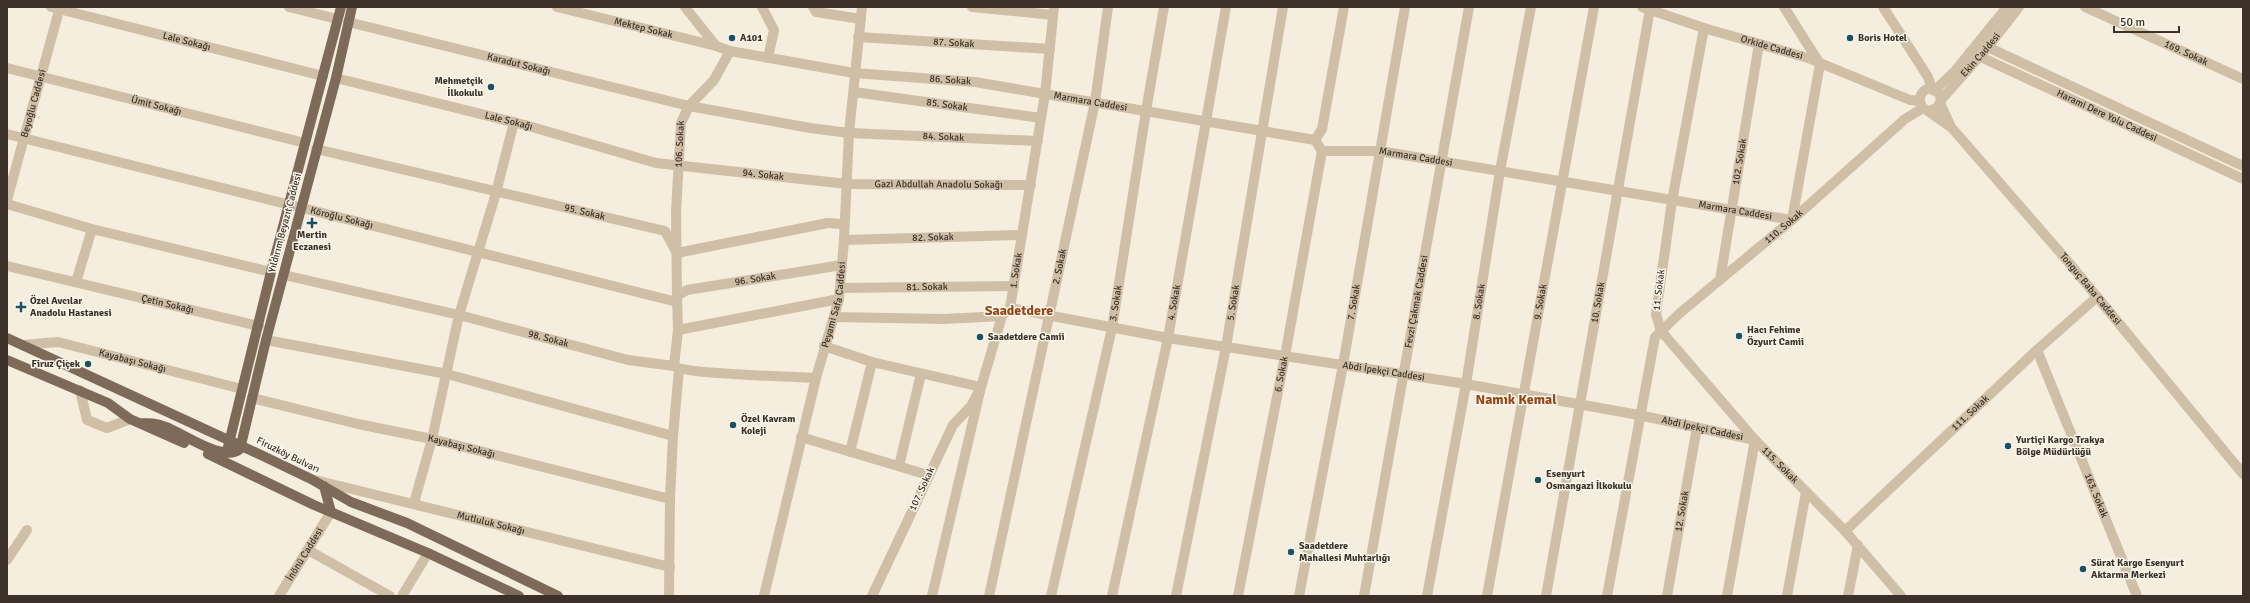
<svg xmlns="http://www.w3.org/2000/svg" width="2250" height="603" font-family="Signika,sans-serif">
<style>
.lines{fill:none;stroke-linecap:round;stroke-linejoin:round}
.minor{stroke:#cfbfa7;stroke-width:10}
.major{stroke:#7e6a58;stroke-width:10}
.poi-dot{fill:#195262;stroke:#fcf6eb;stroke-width:1.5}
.labels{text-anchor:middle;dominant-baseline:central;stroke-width:3;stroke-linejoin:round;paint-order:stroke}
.street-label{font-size:10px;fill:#3b3128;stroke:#fcf6eb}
.poi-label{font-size:10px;font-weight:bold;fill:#3b3128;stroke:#fcf6eb;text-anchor:start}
.district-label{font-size:14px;font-weight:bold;fill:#934718;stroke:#fcf6eb}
</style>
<rect width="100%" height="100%" fill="#f5eddd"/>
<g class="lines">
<g class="minor">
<path id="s1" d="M51,7L323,76"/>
<path d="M289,7L337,19"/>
<path id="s2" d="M557,7L716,46L730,51L854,73L975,82L1315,140L1322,151H1380L1792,220L1820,64L1784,7"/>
<path d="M685,7L716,46"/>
<path d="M762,7L774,30L768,58"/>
<path d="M813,7L816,12L861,19"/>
<path d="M972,7L1053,15"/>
<path id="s3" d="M1642,7L1704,28L1808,58L1910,100L1919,101"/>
<path d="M1883,7L1928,77L1932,89"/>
<path id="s4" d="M2085,7L2243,79"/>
<path id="s5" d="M348,22L689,106L810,128L849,133L1038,141"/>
<path id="s6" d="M1704,28L1672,201L1656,314L1661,331L1755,440L1845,531L1901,596"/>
<path id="s7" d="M858,37L1050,49"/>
<path d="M1979,43L2243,166"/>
<path id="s8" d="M1970,52L2243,179"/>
<path id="s9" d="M7,68L305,143"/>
<path id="s10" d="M336,78L525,125L656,163L847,184L1031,185"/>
<path d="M1935,90L1956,70L2007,7"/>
<path id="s11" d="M854,92L1041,118"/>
<path id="s12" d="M1941,100L1988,47L2019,7"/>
<path id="s13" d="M1940,103L1951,127L2065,258L2243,474"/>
<path d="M1930,111L1938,107L1941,100L1939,93L1929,88C1920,92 1918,98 1922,107L1949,126"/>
<path id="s14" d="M7,134L677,302"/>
<path d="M1315,140L1322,129L1344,7"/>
<path id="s15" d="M316,149L665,231L677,253L828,223L843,224"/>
<path id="s16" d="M7,200L60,7"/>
<path d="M7,204L92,229L271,272"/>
<path id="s17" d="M844,240L1021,235"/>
<path id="s18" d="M7,266L259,326"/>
<path id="s19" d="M284,275L459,315L628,360L674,366C687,375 793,376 816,378"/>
<path id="s20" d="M1720,280L1759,44"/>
<path d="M76,282L92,229"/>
<path id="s21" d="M840,288L1014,286"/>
<path id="s22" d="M677,296L676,212L681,123L689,106L714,80L730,51"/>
<path id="s23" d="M1010,308L1168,338L1466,384L1639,415L1755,440L1727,596"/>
<path d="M834,317L944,319L1002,316"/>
<path d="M678,330L839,299"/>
<path d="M266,340L447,374L673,436L670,499L669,596"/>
<path id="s24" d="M22,345L58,342L242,389"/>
<path d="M824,346L872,362L981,387L971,406L953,425L872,596"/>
<path id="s25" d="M2037,350L2137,596"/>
<path id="s26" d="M674,366L678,330L677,296L687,290L842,265"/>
<path d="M80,390L87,420L107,428L130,419"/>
<path id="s27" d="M252,398L358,424L432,439L670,499"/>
<path d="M673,436L679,369"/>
<path d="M801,437L928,475"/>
<path d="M850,452L872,362"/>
<path d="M899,466L921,374"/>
<path id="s28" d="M315,480L670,567"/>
<path d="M414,503L432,439L459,315L496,193L514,122"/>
<path id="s29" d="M1845,531L2037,350L2097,297"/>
<path d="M308,550L390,596"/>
<path d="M7,560L27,530"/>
<path id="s30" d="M279,596L331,512"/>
<path d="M402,596L428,553"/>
<path id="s31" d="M764,596L816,378L839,299L844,240L849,133L862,7"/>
<path id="s32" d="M932,596L981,387L1002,316L1010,308L1045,94L1054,7"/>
<path id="s33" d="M989,596L1095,102L1108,7"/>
<path id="s34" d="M1051,596L1112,328L1146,111L1164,7"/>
<path id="s35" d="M1112,596L1168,338L1226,7"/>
<path id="s36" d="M1176,596L1226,347L1283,7"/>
<path id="s37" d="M1238,596L1285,356L1322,151"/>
<path id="s38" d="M1299,596L1343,365L1405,7"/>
<path id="s39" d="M1364,596L1469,7"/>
<path id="s40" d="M1427,596L1466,384L1500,171L1531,7"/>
<path id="s41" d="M1487,596L1594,7"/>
<path id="s42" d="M1546,596L1650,9"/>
<path id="s43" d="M1607,596L1655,337L1680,313L1792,220L1905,119L1923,108"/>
<path id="s44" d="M1667,596L1697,427"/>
<path d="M1787,596L1806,492"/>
<path d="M1848,596L1858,545"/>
</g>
<path class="major" d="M7,338L261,455L311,479L351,502L407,523L558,596
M7,360L108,403L130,419L184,443
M139,423C149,423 157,423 166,427C184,434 224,463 240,449L266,340L336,78L352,7
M228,447L271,272L341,7
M208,454L314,505L428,553L519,596
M324,486L331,512"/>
</g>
<g class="poi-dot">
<circle cx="732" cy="38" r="4"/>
<circle cx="1850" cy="38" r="4"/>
<circle cx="491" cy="87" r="4"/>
<path d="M310 217h4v4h4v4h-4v4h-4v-4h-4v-4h4z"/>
<path d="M19 301h4v4h4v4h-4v4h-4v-4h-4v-4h4z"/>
<circle cx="1739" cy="336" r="4"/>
<circle cx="980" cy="337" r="4"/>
<circle cx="88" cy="364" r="4"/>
<circle cx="733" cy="425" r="4"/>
<circle cx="2008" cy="446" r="4"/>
<circle cx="1538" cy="480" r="4"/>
<circle cx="1291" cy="552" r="4"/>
<circle cx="2083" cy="569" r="4"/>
</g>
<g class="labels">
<g class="street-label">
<text stroke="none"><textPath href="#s2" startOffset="89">Mektep Sokak</textPath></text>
<text stroke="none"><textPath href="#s1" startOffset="140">Lale Sokağı</textPath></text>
<text stroke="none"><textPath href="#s7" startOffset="96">87. Sokak</textPath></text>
<text stroke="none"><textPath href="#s3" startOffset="136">Orkide Caddesi</textPath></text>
<text stroke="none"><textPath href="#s4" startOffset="111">169. Sokak</textPath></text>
<text stroke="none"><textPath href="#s12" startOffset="60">Ekin Caddesi</textPath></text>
<text stroke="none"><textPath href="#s5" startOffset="176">Karadut Sokağı</textPath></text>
<text stroke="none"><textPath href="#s2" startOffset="401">86. Sokak</textPath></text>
<text stroke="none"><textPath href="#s2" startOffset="543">Marmara Caddesi</textPath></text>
<text stroke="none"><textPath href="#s16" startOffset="100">Beyoğlu Caddesi</textPath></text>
<text stroke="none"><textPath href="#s9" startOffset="154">Ümit Sokağı</textPath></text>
<text stroke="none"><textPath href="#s11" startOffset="94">85. Sokak</textPath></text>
<text stroke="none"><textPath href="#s8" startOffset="151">Harami Dere Yolu Caddesi</textPath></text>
<text stroke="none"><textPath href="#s10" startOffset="178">Lale Sokağı</textPath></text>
<text stroke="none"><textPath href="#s5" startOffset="608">84. Sokak</textPath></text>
<text stroke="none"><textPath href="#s22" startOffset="152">106. Sokak</textPath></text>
<text stroke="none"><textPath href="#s2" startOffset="878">Marmara Caddesi</textPath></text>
<text stroke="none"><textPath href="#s20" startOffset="120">102. Sokak</textPath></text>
<text stroke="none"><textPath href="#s10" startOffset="439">94. Sokak</textPath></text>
<text stroke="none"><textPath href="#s10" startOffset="615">Gazi Abdullah Anadolu Sokağı</textPath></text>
<text stroke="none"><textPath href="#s2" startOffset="1202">Marmara Caddesi</textPath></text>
<text stroke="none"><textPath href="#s15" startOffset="276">95. Sokak</textPath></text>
<text stroke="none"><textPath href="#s14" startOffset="345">Köroğlu Sokağı</textPath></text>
<text transform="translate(285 223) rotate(-75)">Yıldırım Beyazıt Caddesi</text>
<text stroke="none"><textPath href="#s43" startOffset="433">110. Sokak</textPath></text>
<text stroke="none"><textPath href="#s17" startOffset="89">82. Sokak</textPath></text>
<text stroke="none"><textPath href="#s33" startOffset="337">2. Sokak</textPath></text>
<text stroke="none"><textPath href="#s32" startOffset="338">1. Sokak</textPath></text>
<text stroke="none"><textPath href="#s26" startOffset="151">96. Sokak</textPath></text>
<text stroke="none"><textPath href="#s21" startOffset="87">81. Sokak</textPath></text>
<text stroke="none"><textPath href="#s13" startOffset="240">Tonguç Baba Caddesi</textPath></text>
<text transform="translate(1659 290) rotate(-83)">11. Sokak</text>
<text stroke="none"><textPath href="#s39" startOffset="299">Fevzi Çakmak Caddesi</textPath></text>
<text stroke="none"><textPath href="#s41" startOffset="299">9. Sokak</textPath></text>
<text stroke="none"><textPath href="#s35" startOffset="300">4. Sokak</textPath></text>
<text stroke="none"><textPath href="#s36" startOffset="299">5. Sokak</textPath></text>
<text stroke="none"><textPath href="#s38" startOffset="299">7. Sokak</textPath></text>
<text stroke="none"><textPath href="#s40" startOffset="299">8. Sokak</textPath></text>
<text stroke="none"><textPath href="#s34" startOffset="300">3. Sokak</textPath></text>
<text stroke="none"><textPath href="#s42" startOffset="298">10. Sokak</textPath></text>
<text stroke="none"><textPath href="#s18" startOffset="165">Çetin Sokağı</textPath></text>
<text stroke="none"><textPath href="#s31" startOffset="300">Peyami Safa Caddesi</textPath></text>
<text stroke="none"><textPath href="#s19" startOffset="272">98. Sokak</textPath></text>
<text stroke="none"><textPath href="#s24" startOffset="113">Kayabaşı Sokağı</textPath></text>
<text stroke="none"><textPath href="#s23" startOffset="379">Abdi İpekçi Caddesi</textPath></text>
<text stroke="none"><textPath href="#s37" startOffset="226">6. Sokak</textPath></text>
<text stroke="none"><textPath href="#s29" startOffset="172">111. Sokak</textPath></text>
<text stroke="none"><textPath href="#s23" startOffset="703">Abdi İpekçi Caddesi</textPath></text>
<text stroke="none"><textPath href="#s27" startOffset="215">Kayabaşı Sokağı</textPath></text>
<text transform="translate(288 455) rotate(26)">Firuzköy Bulvarı</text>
<text stroke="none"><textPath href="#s6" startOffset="487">115. Sokak</textPath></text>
<text transform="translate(922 489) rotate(-65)">107. Sokak</text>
<text stroke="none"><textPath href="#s25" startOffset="157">163. Sokak</textPath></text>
<text stroke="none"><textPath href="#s44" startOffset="86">12. Sokak</textPath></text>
<text stroke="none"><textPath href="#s28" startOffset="181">Mutluluk Sokağı</textPath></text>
<text stroke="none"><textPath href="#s30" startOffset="49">İnönü Caddesi</textPath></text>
</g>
<g class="poi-label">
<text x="740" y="38">A101</text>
<text x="1858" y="38">Boris Hotel</text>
<text x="483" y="81" text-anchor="end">Mehmetçik<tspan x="483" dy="12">İlkokulu</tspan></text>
<text x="312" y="235" text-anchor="middle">Mertin<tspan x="312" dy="12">Eczanesi</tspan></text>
<text x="30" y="301">Özel Avcılar<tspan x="30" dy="12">Anadolu Hastanesi</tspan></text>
<text x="1747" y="330">Hacı Fehime<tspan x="1747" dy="12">Özyurt Camii</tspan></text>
<text x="988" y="337">Saadetdere Camii</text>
<text x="80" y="364" text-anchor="end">Firuz Çiçek</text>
<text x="741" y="419">Özel Kavram<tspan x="741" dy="12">Koleji</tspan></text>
<text x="2016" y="440">Yurtiçi Kargo Trakya<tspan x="2016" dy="12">Bölge Müdürlüğü</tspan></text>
<text x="1546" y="474">Esenyurt<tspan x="1546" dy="12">Osmangazi İlkokulu</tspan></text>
<text x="1299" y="546">Saadetdere<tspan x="1299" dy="12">Mahallesi Muhtarlığı</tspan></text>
<text x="2091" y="563">Sürat Kargo Esenyurt<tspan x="2091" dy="12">Aktarma Merkezi</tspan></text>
</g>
<g class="district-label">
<text x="1019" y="310">Saadetdere</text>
<text x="1516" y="399">Namık Kemal</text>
</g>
</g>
<rect width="2250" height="603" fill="none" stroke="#3b3128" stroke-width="16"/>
<path d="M2114 26v6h65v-6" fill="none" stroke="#3b3128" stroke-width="2"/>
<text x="2120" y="26" font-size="12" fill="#3b3128" stroke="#fcf6eb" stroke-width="3" paint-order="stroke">50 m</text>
</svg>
